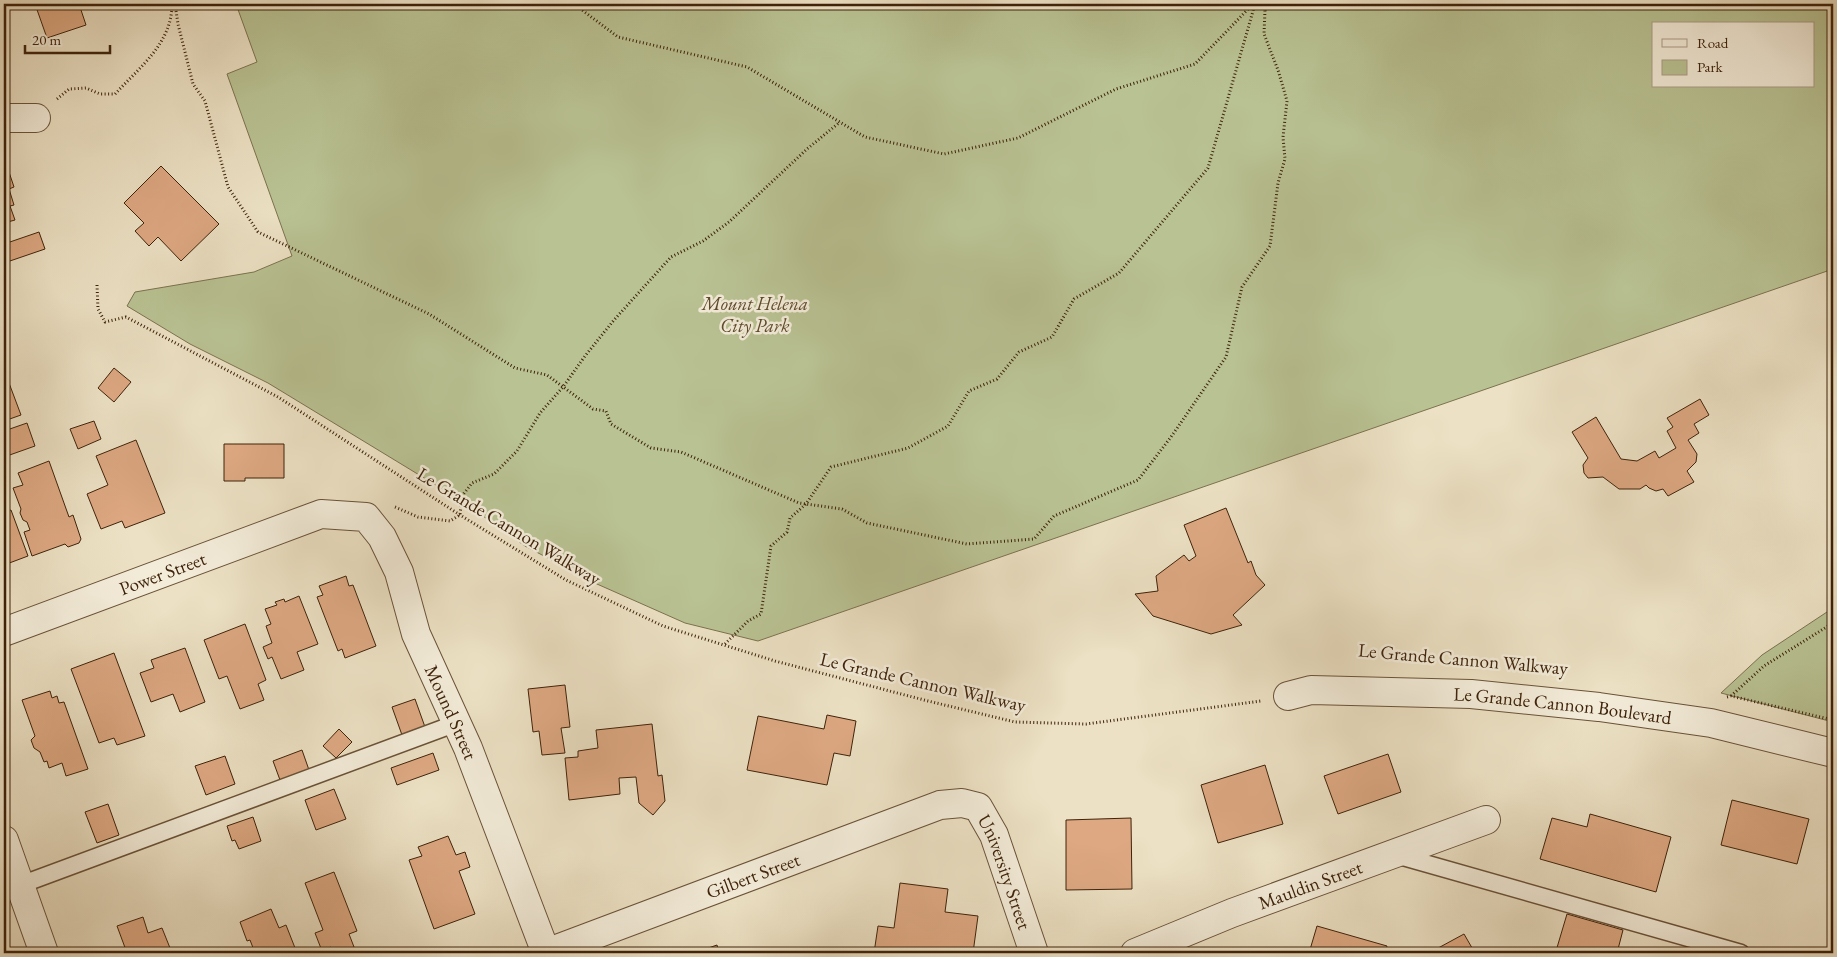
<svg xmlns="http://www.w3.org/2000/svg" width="1837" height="957" font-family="'EB Garamond',serif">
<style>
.green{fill:#b9c293;stroke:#7c724e;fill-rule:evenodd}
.building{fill:#dda882;stroke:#3e220a}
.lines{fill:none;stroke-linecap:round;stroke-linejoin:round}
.service-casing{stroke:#6a5238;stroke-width:19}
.minor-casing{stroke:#6a5238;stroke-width:30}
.path{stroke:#3e220a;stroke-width:3;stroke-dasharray:1 2.5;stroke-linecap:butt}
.service{stroke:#f3ecd9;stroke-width:16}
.minor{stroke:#f3ecd9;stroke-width:28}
.labels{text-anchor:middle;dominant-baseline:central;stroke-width:5;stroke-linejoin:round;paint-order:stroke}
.park-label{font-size:19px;font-style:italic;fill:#5d4a2c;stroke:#f3ecd9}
.street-label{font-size:19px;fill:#3e220a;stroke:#f3ecd9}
</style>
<rect width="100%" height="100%" fill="#ece1c4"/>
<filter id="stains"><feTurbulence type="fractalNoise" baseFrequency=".004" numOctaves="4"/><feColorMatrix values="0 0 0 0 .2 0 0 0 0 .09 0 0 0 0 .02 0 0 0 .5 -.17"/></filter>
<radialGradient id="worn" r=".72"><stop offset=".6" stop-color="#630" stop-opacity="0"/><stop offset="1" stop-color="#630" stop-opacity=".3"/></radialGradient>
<path class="green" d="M236,4H1833V269L758,641L685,623L597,584L525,546L462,501L268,383L190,344L127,306L135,292L254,272L292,256L227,74L257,62ZM1653,24H1813V86H1653Z
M1833,608V722L1721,693L1762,655Z"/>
<path class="building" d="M35,4H79L86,25L47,38Z
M4,163H6L14,187L9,189L14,205L10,206L15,220L4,223Z
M161,166L219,224L181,261L158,237L149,246L135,231L144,223L124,203Z
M39,232L45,249L4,263V244Z
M114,368L131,382L114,402L98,388Z
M9,383L21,415L4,421V385Z
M1700,399L1709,415L1694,424L1699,433L1688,440L1697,454L1696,462L1687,471L1694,482L1668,496L1663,489L1656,491L1649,488L1646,485L1640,489H1619L1603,477L1588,478L1584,473L1583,465L1588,458L1572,432L1596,417L1621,459L1637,461L1655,451L1659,458L1676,448L1667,431L1673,427L1667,418Z
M94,421L101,439L78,449L70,429Z
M27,423L35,446L4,457V431Z
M136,440L165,513L125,528L122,521L101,529L87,494L108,485L96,456Z
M224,444H284V478H245V481H224Z
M49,461L69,517L73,515L81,539L79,543L68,547L65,544L32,556L24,532L30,530L27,522L23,520L20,513L21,509L13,488L23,485L18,473Z
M1226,508L1248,563L1251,561L1256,575L1265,585L1233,615L1242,625L1211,634L1153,616L1135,594L1158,591L1156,576L1184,555L1189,561L1196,556L1184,525Z
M11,510L28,556L4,565V512Z
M346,576L349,586L353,585L376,646L345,658L342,649L338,651L317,597L323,595L319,586Z
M299,596L318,644L297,652L304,670L281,679L272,657L268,659L263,647L272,643L266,626L271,624L265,609L277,605L275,602L284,599L285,602Z
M245,624L266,680L258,684L264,700L240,709L227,676L219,679L204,640Z
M185,648L205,702L180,712L173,694L151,702L140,673L154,668L151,660Z
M114,653L145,736L117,745L114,738L99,743L71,669Z
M565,685L570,727L561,728L565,753L542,755L539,731L533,732L528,689Z
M50,691L52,698L57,696L59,703L64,702L88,769L66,776L62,763L49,768L47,761L44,762L40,752L34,748L31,740L35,736L22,700Z
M415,699L425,727L402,735L392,707Z
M827,715L856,721L850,756L834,753L827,785L747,770L758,716L824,729Z
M652,724L658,776L662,775L665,801L653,815L639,803L636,777L619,778L620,794L569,800L565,758L578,757V751L598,748L596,730Z
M339,729L352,742L336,758L323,746Z
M302,750L309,770L280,780L273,761Z
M433,753L439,770L397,785L391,768Z
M1388,754L1401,792L1338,814L1324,776Z
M225,756L235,784L206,795L195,766Z
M1265,765L1283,824L1218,843L1201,785Z
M334,789L346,819L316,830L305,800Z
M1732,800L1809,819L1797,864L1721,845Z
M108,804L119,835L97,843L85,812Z
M1590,814L1671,837L1656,892L1540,859L1552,818L1587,827Z
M253,817L261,841L239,849L235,840L232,841L227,826Z
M1131,818L1132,889L1066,890V820Z
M448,836L456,855L465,852L470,867L459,871L475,914L434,929L409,860L422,856L418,847Z
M334,872L357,931L349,934L354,947L336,953H333L331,947L322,951L315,933L323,930L305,883Z
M900,883L948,889L945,912L978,916L973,953H957L923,949L922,953H874L878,926L894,928Z
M271,909L279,928L286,925L297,953H255L250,940L247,941L240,922Z
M1567,914L1623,930L1617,953H1566L1556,951Z
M143,917L148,933L162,928L172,953H127L117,926Z
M1317,926L1387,946L1385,953H1309Z
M1464,934L1475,953H1429Z
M717,945L719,953H694Z"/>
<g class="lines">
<g class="service-casing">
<path id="service" d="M1396,855L1741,953
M4,891L457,723"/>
</g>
<g class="minor-casing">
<g id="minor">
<path d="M4,118H36"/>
<path id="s1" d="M4,632L321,514L366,517L382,537L399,572L416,634L468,748L546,953"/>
<path id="s2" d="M1288,696L1311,690L1471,694L1599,707L1711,723L1833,753"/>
<path d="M4,840L44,953"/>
<path id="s3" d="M546,953L940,805L962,803L978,807L994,835L1034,953"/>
<path id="s4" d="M1135,953L1232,913L1486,820"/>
</g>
</g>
<path class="path" d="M175,4L178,24L193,84L205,101L228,187L258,232L429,314L515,368L547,375L593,409L606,411L611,424L651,448L681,452L799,503L842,509L867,523L967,544L1034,539L1054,516L1138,480L1171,437L1226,357L1242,287L1270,246L1278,183L1285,159L1283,137L1287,101L1278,70L1264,34L1265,10L1259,4
M574,4L618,37L747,67L865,137L944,154L1018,138L1116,89L1195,64L1253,4
M1265,10L1267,4
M57,99L69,89L86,88L100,94H115C140,67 172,43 172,4
M97,285L98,309L105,322L126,317L278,397L460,515L566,580L663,626L775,661L928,701L1015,722L1086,724L1261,701
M395,507L418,517L450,521L460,515L462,496L472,483L494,474L517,451L540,413L563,387L585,356L614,320L671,257L703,241L729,222L807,149L840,122
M725,644L748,621L761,614L771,546L787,532L790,518L806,504L831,467L908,448L948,426L969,391L997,379L1019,352L1052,337L1074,299L1119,273L1208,168L1255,4
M1731,696L1764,666L1833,623
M1727,697L1731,696L1833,720"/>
<use href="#service" class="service"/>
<use href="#minor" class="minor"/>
</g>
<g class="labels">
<g class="park-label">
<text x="755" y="303">Mount Helena<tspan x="755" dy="22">City Park</tspan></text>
</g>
<g class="street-label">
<text transform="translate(509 526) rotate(31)">Le Grande Cannon Walkway</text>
<text stroke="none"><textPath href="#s1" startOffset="169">Power Street</textPath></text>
<text transform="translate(1463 659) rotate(5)">Le Grande Cannon Walkway</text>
<text transform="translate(923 682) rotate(13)">Le Grande Cannon Walkway</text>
<text stroke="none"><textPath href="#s2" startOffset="276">Le Grande Cannon Boulevard</textPath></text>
<text stroke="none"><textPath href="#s1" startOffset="598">Mound Street</textPath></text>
<text stroke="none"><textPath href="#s3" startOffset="530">University Street</textPath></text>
<text stroke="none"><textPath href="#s3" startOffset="221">Gilbert Street</textPath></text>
<text stroke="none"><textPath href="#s4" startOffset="188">Mauldin Street</textPath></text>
</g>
</g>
<rect width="1837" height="957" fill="none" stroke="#ece1c4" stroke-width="20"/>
<rect x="5" y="5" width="1827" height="947" fill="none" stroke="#3e220a" stroke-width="2.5"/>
<rect x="10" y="10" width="1817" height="937" fill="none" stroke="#3e220a"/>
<rect x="1652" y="22" width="162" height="65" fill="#f3ecd9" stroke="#ab9b86"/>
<rect x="1662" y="39" width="25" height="8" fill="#f3ecd9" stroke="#ab9b86"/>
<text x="1697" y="48" font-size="15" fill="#3e220a">Road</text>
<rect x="1662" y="60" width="25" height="15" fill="#b9c293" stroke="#ab9b86"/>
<text x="1697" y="72" font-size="15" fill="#3e220a">Park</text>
<path d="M25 45v8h85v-8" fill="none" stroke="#3e220a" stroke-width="2.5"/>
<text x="32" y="45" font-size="15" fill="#3e220a" stroke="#f3ecd9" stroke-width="4" paint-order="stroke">20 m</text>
<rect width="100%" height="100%" filter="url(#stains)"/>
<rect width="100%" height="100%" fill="url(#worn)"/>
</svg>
